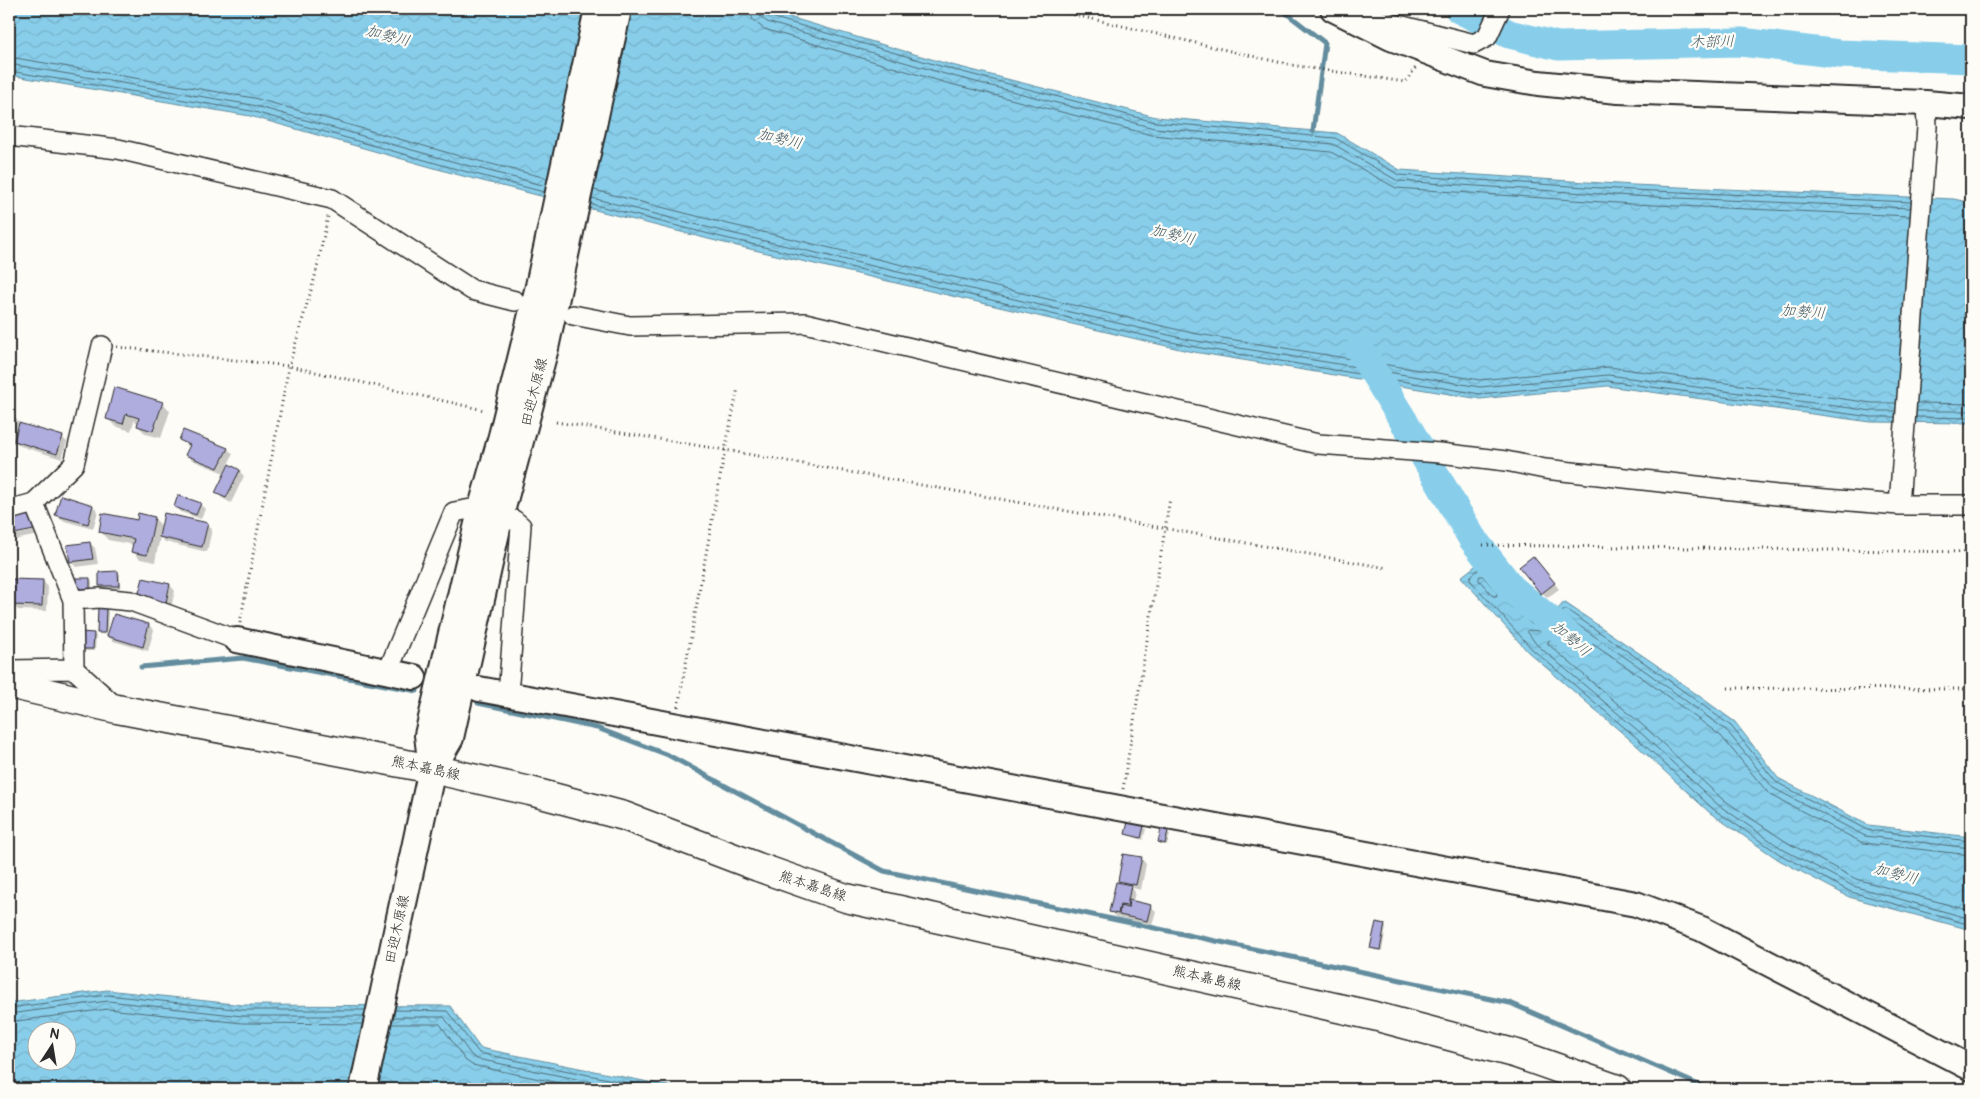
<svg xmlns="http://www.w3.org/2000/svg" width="1980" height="1098" font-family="Pangolin,'Klee One',sans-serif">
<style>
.water{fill:url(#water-waves);stroke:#638d9e;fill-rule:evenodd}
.shadow{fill:#0003}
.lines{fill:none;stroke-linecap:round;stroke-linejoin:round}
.shore{stroke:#506c77;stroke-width:1}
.stream{stroke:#638d9e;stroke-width:5}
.river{stroke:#88ceea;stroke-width:29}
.building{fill:#afacde;stroke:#2b2b2b}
.minor-casing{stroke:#2b2b2b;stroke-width:22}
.tertiary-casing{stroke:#2b2b2b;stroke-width:28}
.secondary-casing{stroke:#2b2b2b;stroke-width:30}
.primary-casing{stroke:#2b2b2b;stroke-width:31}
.path{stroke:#2b2b2b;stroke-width:3;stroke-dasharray:1 4;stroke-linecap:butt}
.minor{stroke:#fdfcf7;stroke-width:19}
.tertiary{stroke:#fdfcf7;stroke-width:24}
.secondary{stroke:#fdfcf7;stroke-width:26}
.primary{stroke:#fdfcf7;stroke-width:28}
.labels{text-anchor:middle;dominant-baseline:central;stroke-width:4.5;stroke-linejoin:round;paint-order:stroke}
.street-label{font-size:14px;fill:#2b2b2b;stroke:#fdfcf7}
.water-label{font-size:15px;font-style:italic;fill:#475c64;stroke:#fdfcf7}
</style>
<defs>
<pattern id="water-waves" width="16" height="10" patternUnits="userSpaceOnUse" patternTransform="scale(1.25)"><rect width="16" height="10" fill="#88ceea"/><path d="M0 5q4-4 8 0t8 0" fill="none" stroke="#76b1c9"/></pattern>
</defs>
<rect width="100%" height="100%" fill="#fdfcf7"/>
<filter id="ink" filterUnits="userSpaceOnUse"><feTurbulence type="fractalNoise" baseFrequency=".02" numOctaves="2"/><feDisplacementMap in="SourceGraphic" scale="10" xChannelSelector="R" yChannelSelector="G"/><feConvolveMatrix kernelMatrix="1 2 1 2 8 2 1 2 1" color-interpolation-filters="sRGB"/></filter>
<g filter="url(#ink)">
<path class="water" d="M9,9H762L948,64L1156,117L1337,133L1400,170L1633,185L1954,199L1971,203V423L1871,422L1607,386L1480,399L1188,351L720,242L459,175L250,116L9,75Z
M1484,559L1532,619L1547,622L1564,602L1655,664L1735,722L1778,778L1868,825L1971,837V930L1849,897L1779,860L1710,813L1634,743L1528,652L1461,577Z
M107,990L243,1005L450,1006L480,1048L683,1089H9V1003ZM38,1030H68V1060H38Z"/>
<path class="shadow" d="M9,282L15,287L11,305H9Z
M162,403L170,411L161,438L146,434L138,426L139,423L134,421L131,431L115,426L107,418Z
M9,413L14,415L21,425L62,437L67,442L62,459L20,446L15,441L13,444L9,443Z
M184,431L228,449L233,454L224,473L192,460L187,455L190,447L180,440Z
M239,471L244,476L231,503L222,498L217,493Z
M200,504L205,509L201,519L180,512L175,506Z
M93,506L98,511L93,529L61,520L56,514Z
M154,518L162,526L207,524L212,529L207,552L165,542L160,537L155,562L140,559L132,551L134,545L108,540L100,531Z
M38,530L39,535L9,541V536Z
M90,543L95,548L98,564L76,567L71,562Z
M1538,562L1559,589L1547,598L1521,567Z
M117,572L120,574V588H103L100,586Z
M89,579L92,581V591H79L77,589Z
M144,579L170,585L175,591L170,612Z
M43,581L48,587L47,611L18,610L13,605Z
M106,609L108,611L107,635L101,634L99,632Z
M114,615L149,625L154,630L148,651L113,641L108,636Z
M93,634L96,636L95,651H84L82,649Z
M1144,827L1146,829L1143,840L1127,834Z
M1167,832L1170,834L1167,845L1161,844L1159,842Z
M1141,858L1146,864L1141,890L1132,888L1135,892L1133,902L1150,906L1156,911L1152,925L1116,917L1111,912L1123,885L1119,881Z
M1384,925L1386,927L1382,951L1374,950L1372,948Z"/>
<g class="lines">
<path class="shore" d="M750,9L753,20L764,29L943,82L1152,135L1331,152L1396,188L1632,204L1910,216
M758,9L760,16L767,22L945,74L1154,128L1333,144L1398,181L1632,196L1910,208
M764,9L765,13L768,16L947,68L1155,122L1335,138L1399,175L1632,190L1911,202
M9,57L254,98L463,157L547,178
M9,64L252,105L462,164L546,186
M9,71L251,111L460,170L544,192
M594,190L724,223L1192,333L1480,380L1609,367L1872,403H1896
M592,198L722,231L1190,340L1480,387L1608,375L1872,411H1895
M591,204L721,237L1189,346L1480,394L1608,381L1871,417H1895
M1917,403L1971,404
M1917,411H1971
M1916,417L1971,418
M1480,576H1483L1497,593L1496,596H1493L1479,580Z
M1971,841L1867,830L1776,782L1731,726L1652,668L1567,610H1564L1549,626L1531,624L1484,567H1481L1470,577V580L1532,649L1638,739L1713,809L1781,855L1851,892L1971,925
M1971,848L1865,836L1773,788L1727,731L1648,673L1568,618L1565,619L1550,632L1529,630L1527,631L1536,644L1642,734L1717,804L1784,850L1853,886L1971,919
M1971,855L1863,843L1769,794L1721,736L1644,679L1569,628H1566L1557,637L1548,641V644L1647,729L1721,798L1788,843L1856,879L1971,911
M9,1008L107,995L243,1010H365
M395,1010L447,1011L479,1053L658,1089
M9,1014L108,1001L242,1016H364
M393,1017H444L471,1055L477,1059L626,1089
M9,1022L108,1009L242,1023L362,1024
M392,1024H440L465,1060L472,1065L588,1089"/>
<path class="stream" d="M1281,9L1325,43L1313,131
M141,667L243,658L417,691
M478,703L597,728L668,755L884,871L1510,1003L1708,1089"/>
<path class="river" d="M1459,9L1509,34L1558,46L1741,42L1840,54L1971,59
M1360,350L1408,428L1472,538L1511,588L1578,644"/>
</g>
<path class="building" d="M114,387L163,402L153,431L137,426L139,418L126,414L123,424L106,419Z
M9,412L14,414L9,428Z
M19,423L63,436L57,454L14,441Z
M183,430L228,448L218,468L185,455L190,445L179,440Z
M229,464L240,470L226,498L215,493Z
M61,495L93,505L88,524L55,515Z
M178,495L201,503L196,515L174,507Z
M31,513L34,530L9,535V517Z
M102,513L137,520L138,513L155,517L147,555L131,552L134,539L99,532Z
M164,513L208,523L202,547L159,537Z
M90,542L93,559L70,562L67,545Z
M1533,556L1555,583L1541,594L1519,567Z
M118,571L119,586H99V572Z
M75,578H90V589H76Z
M143,578L170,584L165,607L137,600Z
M12,579L43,580L42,606L11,605Z
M98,607L106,608L105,633H97Z
M114,614L149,624L143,647L107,636Z
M81,632L94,633L93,649H81Z
M1128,822L1144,826L1141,838L1125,834Z
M1161,829L1168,831L1165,844L1158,842Z
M1123,854L1142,857L1136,885L1118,881Z
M1116,882L1131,885L1127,906L1120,905L1118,914L1109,912Z
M1129,900L1151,905L1147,921L1119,915L1120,906L1128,908Z
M1376,922L1385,924L1380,950L1370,948Z"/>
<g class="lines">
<g class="minor-casing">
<path id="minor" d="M1359,15L1474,44L1487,37L1500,9
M9,136L118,149L332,199L472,290L515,301
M573,315L630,326L805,323L1318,444L1440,453L1506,461L1545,469L1777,495L1899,505H1971
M34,503L73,600L74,669
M1899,505L1927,127L1926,103
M9,510L34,503L74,464L102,346
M499,519L514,520L521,526L508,695
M73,600L99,598L131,601L237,640
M9,670L74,669L115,706
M388,671L454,512L482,507"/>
</g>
<g class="tertiary-casing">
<path id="tertiary" d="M1333,9L1391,38L1485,74L1538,83L1618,91L1926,103L1971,107
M237,640L414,677
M479,689L1636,904L1702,929L1971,1068"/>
</g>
<g class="secondary-casing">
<path id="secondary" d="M432,769L450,738L499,519L545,348L618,9
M363,1089L432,769L428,735L482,507L502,436L539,286L598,9"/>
</g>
<g class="primary-casing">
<path id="primary" d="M9,684L117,709L432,769L530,791L624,816L758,867L846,898L1374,1016L1517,1054L1617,1089"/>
</g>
<path class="path" d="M1049,9L1291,65L1405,82L1416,67
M117,347L289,366L484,410
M556,422L725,450L1387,568
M1483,545L1971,552
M240,623L289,366L316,273L328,216
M1728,688L1971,689
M678,707L725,450L738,388
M1123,789L1170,498"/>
<use href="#minor" class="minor"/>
<use href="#tertiary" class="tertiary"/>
<use href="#secondary" class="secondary"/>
<use href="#primary" class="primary"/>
</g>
</g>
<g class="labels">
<g class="street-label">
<text transform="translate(534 392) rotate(-76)">田迎木原線</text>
<text transform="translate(426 768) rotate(12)">熊本嘉島線</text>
<text transform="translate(813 886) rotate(18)">熊本嘉島線</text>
<text transform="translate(397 929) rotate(-78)">田迎木原線</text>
<text transform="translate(1207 978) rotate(13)">熊本嘉島線</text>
</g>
<g class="water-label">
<text transform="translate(388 36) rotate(15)">加勢川</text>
<text transform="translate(1712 42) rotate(-1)">木部川</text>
<text transform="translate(780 139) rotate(14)">加勢川</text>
<text transform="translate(1173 235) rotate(14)">加勢川</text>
<text transform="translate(1803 312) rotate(4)">加勢川</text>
<text transform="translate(1571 639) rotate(41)">加勢川</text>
<text transform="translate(1896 874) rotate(15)">加勢川</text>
</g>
</g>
<rect width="1980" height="1098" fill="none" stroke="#fdfcf7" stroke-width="30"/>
<rect x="15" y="15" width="1950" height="1068" fill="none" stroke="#2b2b2b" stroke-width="2" filter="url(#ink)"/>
<g transform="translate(52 1046) rotate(12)"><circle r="24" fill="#fdfcf7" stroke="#a9a8a5"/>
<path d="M0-4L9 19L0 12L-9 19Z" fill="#2b2b2b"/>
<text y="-8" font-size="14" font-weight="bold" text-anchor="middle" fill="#2b2b2b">N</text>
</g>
</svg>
